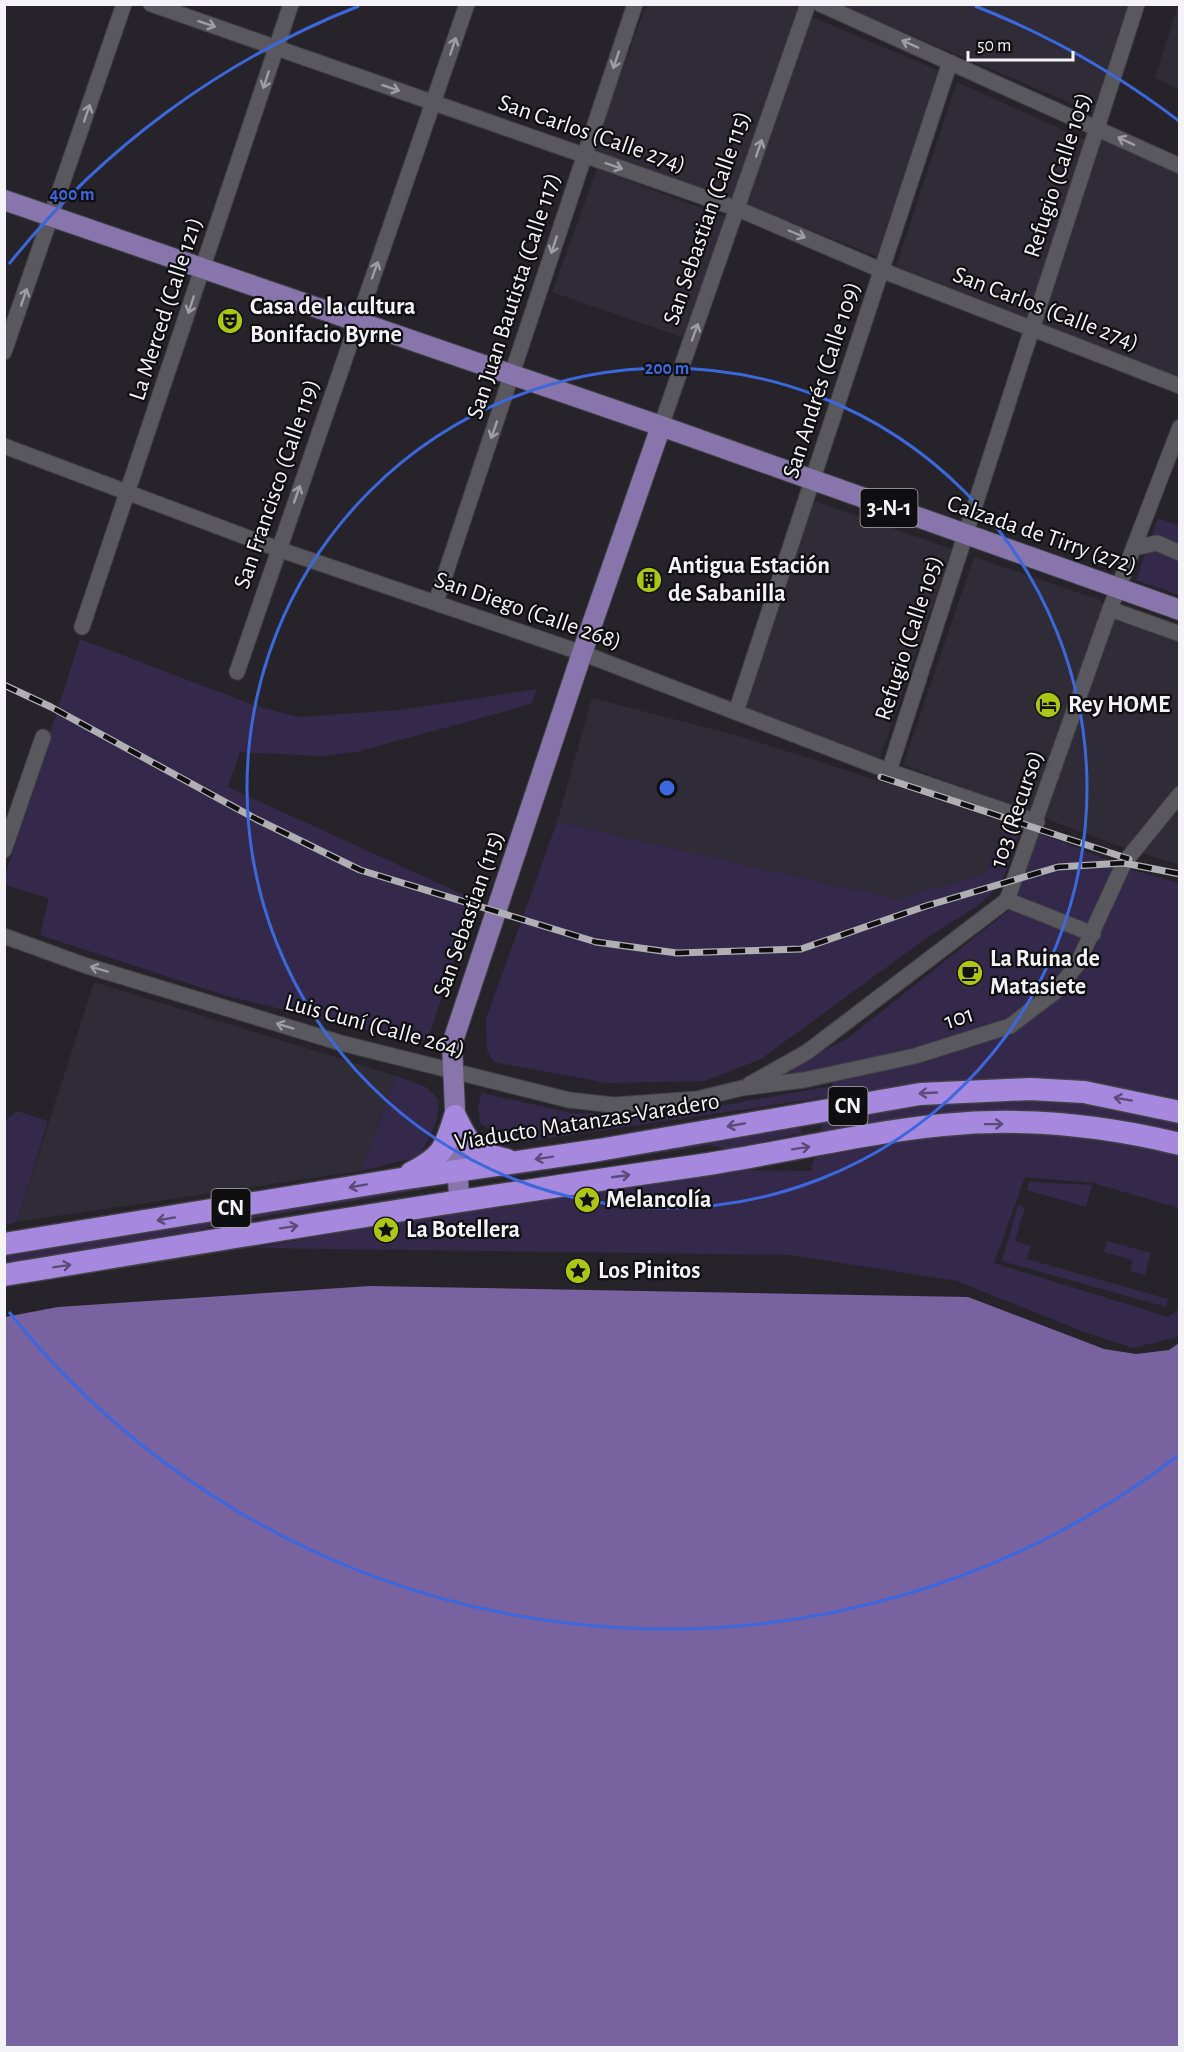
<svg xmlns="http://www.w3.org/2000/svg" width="1184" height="2052" font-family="'Alegreya Sans',sans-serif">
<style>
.built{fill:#2f2b37}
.green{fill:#34294a}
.water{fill:#7863a0}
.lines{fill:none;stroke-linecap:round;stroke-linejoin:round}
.minor-casing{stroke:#414045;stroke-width:17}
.major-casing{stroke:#414045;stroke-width:22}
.highway-casing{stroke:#414045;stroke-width:25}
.minor{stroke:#59585e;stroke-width:15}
.major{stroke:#8775ab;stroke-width:20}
.highway{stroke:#a688de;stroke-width:22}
.rail-casing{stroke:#b0afb4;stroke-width:7}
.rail{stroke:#0f0e11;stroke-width:4.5;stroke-dasharray:14;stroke-linecap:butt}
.oneway{stroke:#9f9ea3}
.oneway2{stroke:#5a4b78}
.ring{fill:none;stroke:#3d67dd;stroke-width:3}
.labels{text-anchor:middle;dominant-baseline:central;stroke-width:4.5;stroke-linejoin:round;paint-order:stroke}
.shield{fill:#0f0e11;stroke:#afaeb2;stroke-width:1.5}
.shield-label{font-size:22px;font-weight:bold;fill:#f4f3f7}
.street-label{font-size:24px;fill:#f4f3f7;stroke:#0f0e11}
.poi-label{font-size:24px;font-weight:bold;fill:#f4f3f7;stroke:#0f0e11;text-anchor:start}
.centre{fill:#3d67dd;stroke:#0f0e11;stroke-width:3}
.ring-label{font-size:18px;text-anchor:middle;font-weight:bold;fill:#3d67dd;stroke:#0f0e11;stroke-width:4.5;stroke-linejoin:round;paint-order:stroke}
</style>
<rect width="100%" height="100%" fill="#26242a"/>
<path class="built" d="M646,5H804L735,203L593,152Z
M841,5H1132L1096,114Z
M1178,5H1180L1179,89L1155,78Z
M812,17L940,71L878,257L747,205Z
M957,82L1086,140L1028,318L896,266Z
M1102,140L1179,174V381L1042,325Z
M597,169L725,217L684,338L552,292Z
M814,501L952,549L880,758L743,710Z
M974,557L1100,600L1110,618L1179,642V865L1116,845L903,765Z
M592,698L739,736L1005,821L986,873L897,899L557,822Z
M94,982L396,1076L361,1171L17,1222Z"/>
<path class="green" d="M1158,518L1179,526V595L1136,580Z
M80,639L256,706L299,717L400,710L537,689L532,703L510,710L356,752L321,756L240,752L228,787L473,899L428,1040L401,1038L227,996L40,935L49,898L5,885V876Z
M1005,821L1022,827L1003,878L994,891L980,904L921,942L761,1059L705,1081L607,1083L494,1062L487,1050L486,1019L557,822L897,899L986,873Z
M1039,833L1133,870L1179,883V1208L1093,1183L1025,1177L994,1263L1168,1317L1179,1309V1335L1177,1337L1133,1348L1082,1331L957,1281L791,1255L254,1248L442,1214L721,1170L811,1171L829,1097L523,1142L498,1136L480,1123L478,1106L482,1093L572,1113L662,1116L832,1086L837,1068L775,1077L848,1038L1012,908Z
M396,1076L426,1087L439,1100C438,1125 431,1137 417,1157L361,1171Z
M17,1111L48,1121L17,1222L5,1225V1121Z
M801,1126L802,1133L725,1149L710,1145L495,1179L491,1176Z
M1029,1182L1092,1185L1086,1207L1027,1190Z
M425,1186V1189L215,1225L177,1237L5,1266V1255Z
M1018,1205L1025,1207L1015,1241L1031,1246L1027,1259L1168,1299L1166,1307L1002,1261Z
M1107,1241L1151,1253L1145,1275L1130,1271L1132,1260L1104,1252Z"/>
<path class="water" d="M370,1286L968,1297L1104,1349L1136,1354L1169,1350L1179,1343V2047H5V1317L58,1307Z"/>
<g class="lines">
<g class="minor-casing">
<path id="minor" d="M151,4L738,209L881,270L1180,386
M820,4L1180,166
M4,352L124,4
M661,426L808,4
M4,446L278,549L582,653L889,771L1037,822
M1134,548L1157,543L1180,553
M436,602L635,4
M1110,609L1180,634
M82,627L291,4
M237,672L467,4
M736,712L950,62
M889,771L1137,4
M4,850L43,737
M1007,900L1093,934
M4,936L84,965L341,1043L569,1100L614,1105L697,1099L742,1088L804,1080L915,1056L1010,1026L1055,992L1077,965L1124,863L1180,794
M750,1084L807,1052L1007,900L1110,609L1180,427"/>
</g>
<g class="major-casing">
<path id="major" d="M4,200L661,426L1180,610
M459,1199L452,1044L582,653L661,426"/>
</g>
<g class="highway-casing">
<path id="highway" d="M455,1116C470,1147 473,1152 507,1160
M411,1173C443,1156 445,1149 455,1116
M4,1244L401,1179L599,1150L920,1094L1030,1089L1084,1092L1180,1112
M4,1275C235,1237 464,1199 695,1166C777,1154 860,1133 943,1125C1022,1117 1103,1125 1180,1144"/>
</g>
<use href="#minor" class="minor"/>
<use href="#major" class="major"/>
<use href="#highway" class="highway"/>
<g class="rail-casing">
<path id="rail" d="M4,685L51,707L256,819L360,870L596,942L677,953L801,949L926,906L1058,867L1124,863L1180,874
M881,777L1129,859"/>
</g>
<use href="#rail" class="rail"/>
</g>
<defs><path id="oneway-shaft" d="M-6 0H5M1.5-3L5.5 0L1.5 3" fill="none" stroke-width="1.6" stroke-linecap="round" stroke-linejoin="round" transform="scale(1.5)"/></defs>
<g class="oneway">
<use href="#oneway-shaft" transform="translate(207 24) rotate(19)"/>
<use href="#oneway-shaft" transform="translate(910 44) rotate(-156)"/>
<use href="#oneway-shaft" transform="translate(453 46) rotate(-72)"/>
<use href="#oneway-shaft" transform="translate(616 60) rotate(109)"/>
<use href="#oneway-shaft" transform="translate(266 80) rotate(108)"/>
<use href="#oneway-shaft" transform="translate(391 88) rotate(19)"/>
<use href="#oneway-shaft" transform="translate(87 113) rotate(-71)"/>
<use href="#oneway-shaft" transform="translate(1126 141) rotate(-155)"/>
<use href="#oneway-shaft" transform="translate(759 148) rotate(-71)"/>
<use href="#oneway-shaft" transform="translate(614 166) rotate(19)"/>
<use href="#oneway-shaft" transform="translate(797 234) rotate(23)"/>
<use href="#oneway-shaft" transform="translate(554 245) rotate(108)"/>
<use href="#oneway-shaft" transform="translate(375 270) rotate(-70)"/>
<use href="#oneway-shaft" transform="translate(24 297) rotate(-71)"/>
<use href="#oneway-shaft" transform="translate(191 305) rotate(108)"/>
<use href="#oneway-shaft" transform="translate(695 332) rotate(-70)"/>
<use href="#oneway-shaft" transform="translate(494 430) rotate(109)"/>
<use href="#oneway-shaft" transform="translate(297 494) rotate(-71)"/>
<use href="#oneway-shaft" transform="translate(99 969) rotate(-163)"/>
<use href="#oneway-shaft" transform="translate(285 1026) rotate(-163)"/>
</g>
<g class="oneway2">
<use href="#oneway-shaft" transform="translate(928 1093) rotate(177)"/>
<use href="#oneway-shaft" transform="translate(1123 1099) rotate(-170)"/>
<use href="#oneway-shaft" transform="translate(994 1124) rotate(-1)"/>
<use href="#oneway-shaft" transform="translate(736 1125) rotate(170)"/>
<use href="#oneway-shaft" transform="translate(801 1148) rotate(-9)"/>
<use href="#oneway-shaft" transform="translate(544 1158) rotate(171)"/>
<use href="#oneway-shaft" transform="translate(621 1176) rotate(-8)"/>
<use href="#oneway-shaft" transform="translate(358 1186) rotate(170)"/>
<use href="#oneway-shaft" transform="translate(166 1219) rotate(170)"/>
<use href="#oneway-shaft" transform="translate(289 1227) rotate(-9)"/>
<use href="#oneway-shaft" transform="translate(62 1266) rotate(-9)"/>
</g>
<g class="ring">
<circle cx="667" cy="788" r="420"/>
<path d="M1179 1455A841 841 0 0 1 9 1312M9 264A841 841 0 0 1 359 6M975 6A841 841 0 0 1 1179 121"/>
</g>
<defs>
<g id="theatre-disc" transform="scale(1.35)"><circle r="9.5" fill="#acc612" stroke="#0f0e11"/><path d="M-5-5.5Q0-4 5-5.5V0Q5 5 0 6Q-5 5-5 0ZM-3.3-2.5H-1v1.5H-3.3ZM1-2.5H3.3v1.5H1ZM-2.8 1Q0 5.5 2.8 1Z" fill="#111"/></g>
<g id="building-disc" transform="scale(1.35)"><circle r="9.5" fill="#acc612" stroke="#0f0e11"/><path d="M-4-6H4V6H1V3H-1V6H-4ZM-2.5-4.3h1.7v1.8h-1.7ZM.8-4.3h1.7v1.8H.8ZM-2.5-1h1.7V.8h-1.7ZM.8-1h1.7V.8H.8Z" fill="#111"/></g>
<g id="hotel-disc" transform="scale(1.35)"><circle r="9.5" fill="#acc612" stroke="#0f0e11"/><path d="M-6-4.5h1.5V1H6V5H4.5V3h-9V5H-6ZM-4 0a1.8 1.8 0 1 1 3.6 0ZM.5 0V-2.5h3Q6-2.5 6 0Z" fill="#111"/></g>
<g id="cafe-disc" transform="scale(1.35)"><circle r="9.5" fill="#acc612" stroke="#0f0e11"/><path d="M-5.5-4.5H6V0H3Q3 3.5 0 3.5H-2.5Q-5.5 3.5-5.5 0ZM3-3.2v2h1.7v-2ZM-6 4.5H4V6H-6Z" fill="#111"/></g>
<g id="sight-disc" transform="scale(1.35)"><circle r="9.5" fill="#acc612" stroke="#0f0e11"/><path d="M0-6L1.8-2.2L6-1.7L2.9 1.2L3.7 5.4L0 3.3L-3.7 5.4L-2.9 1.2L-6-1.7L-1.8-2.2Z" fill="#111"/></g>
</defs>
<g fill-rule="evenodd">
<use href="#theatre-disc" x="230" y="321"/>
<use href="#building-disc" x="649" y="580"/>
<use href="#hotel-disc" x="1048" y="705"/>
<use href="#cafe-disc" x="970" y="973"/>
<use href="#sight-disc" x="587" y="1200"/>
<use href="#sight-disc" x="386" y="1230"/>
<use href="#sight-disc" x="578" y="1271"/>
</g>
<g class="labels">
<g class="shield">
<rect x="860.5" y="489" width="57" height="38" rx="4.5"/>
<rect x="828.5" y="1087" width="39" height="38" rx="4.5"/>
<rect x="211.5" y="1189" width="39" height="38" rx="4.5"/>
</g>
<g class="shield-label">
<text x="889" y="508">3-N-1</text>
<text x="848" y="1106">CN</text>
<text x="231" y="1208">CN</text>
</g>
<g class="street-label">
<text transform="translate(592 134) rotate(19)">San Carlos (Calle 274)</text>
<text transform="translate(1058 175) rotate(-72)">Refugio (Calle 105)</text>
<text transform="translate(707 218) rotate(-71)">San Sebastian (Calle 115)</text>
<text transform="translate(514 296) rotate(-72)">San Juan Bautista (Calle 117)</text>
<text transform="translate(166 309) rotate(-72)">La Merced (Calle 121)</text>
<text transform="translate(1046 309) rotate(21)">San Carlos (Calle 274)</text>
<text transform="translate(822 380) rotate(-72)">San Andrés (Calle 109)</text>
<text transform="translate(277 484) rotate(-71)">San Francisco (Calle 119)</text>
<text transform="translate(1042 535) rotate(19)">Calzada de Tirry (272)</text>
<text transform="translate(528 611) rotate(19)">San Diego (Calle 268)</text>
<text transform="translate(909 638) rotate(-72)">Refugio (Calle 105)</text>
<text transform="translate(1017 809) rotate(-71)">103 (Recurso)</text>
<text transform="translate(469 914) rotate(-71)">San Sebastian (115)</text>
<text transform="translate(959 1018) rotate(-18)">101</text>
<text transform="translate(375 1026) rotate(15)">Luis Cuní (Calle 264)</text>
<text transform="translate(587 1122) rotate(-9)">Viaducto Matanzas-Varadero</text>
</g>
<g class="poi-label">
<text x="250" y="307">Casa de la cultura<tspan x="250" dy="28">Bonifacio Byrne</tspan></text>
<text x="668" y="566">Antigua Estación<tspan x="668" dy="28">de Sabanilla</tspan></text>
<text x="1068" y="705">Rey HOME</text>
<text x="990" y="959">La Ruina de<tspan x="990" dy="28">Matasiete</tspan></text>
<text x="606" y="1200">Melancolía</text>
<text x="406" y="1230">La Botellera</text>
<text x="598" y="1271">Los Pinitos</text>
</g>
</g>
<circle cx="667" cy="788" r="9" class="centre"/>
<g class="ring-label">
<text x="72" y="200">400 m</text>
<text x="667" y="374">200 m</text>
</g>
<rect width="1184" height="2052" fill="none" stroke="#f4f3f7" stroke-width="12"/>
<path d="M968 51v9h105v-9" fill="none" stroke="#f4f3f7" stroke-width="3"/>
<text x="977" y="51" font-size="18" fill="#f4f3f7" stroke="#0f0e11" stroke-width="4.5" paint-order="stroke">50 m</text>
</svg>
